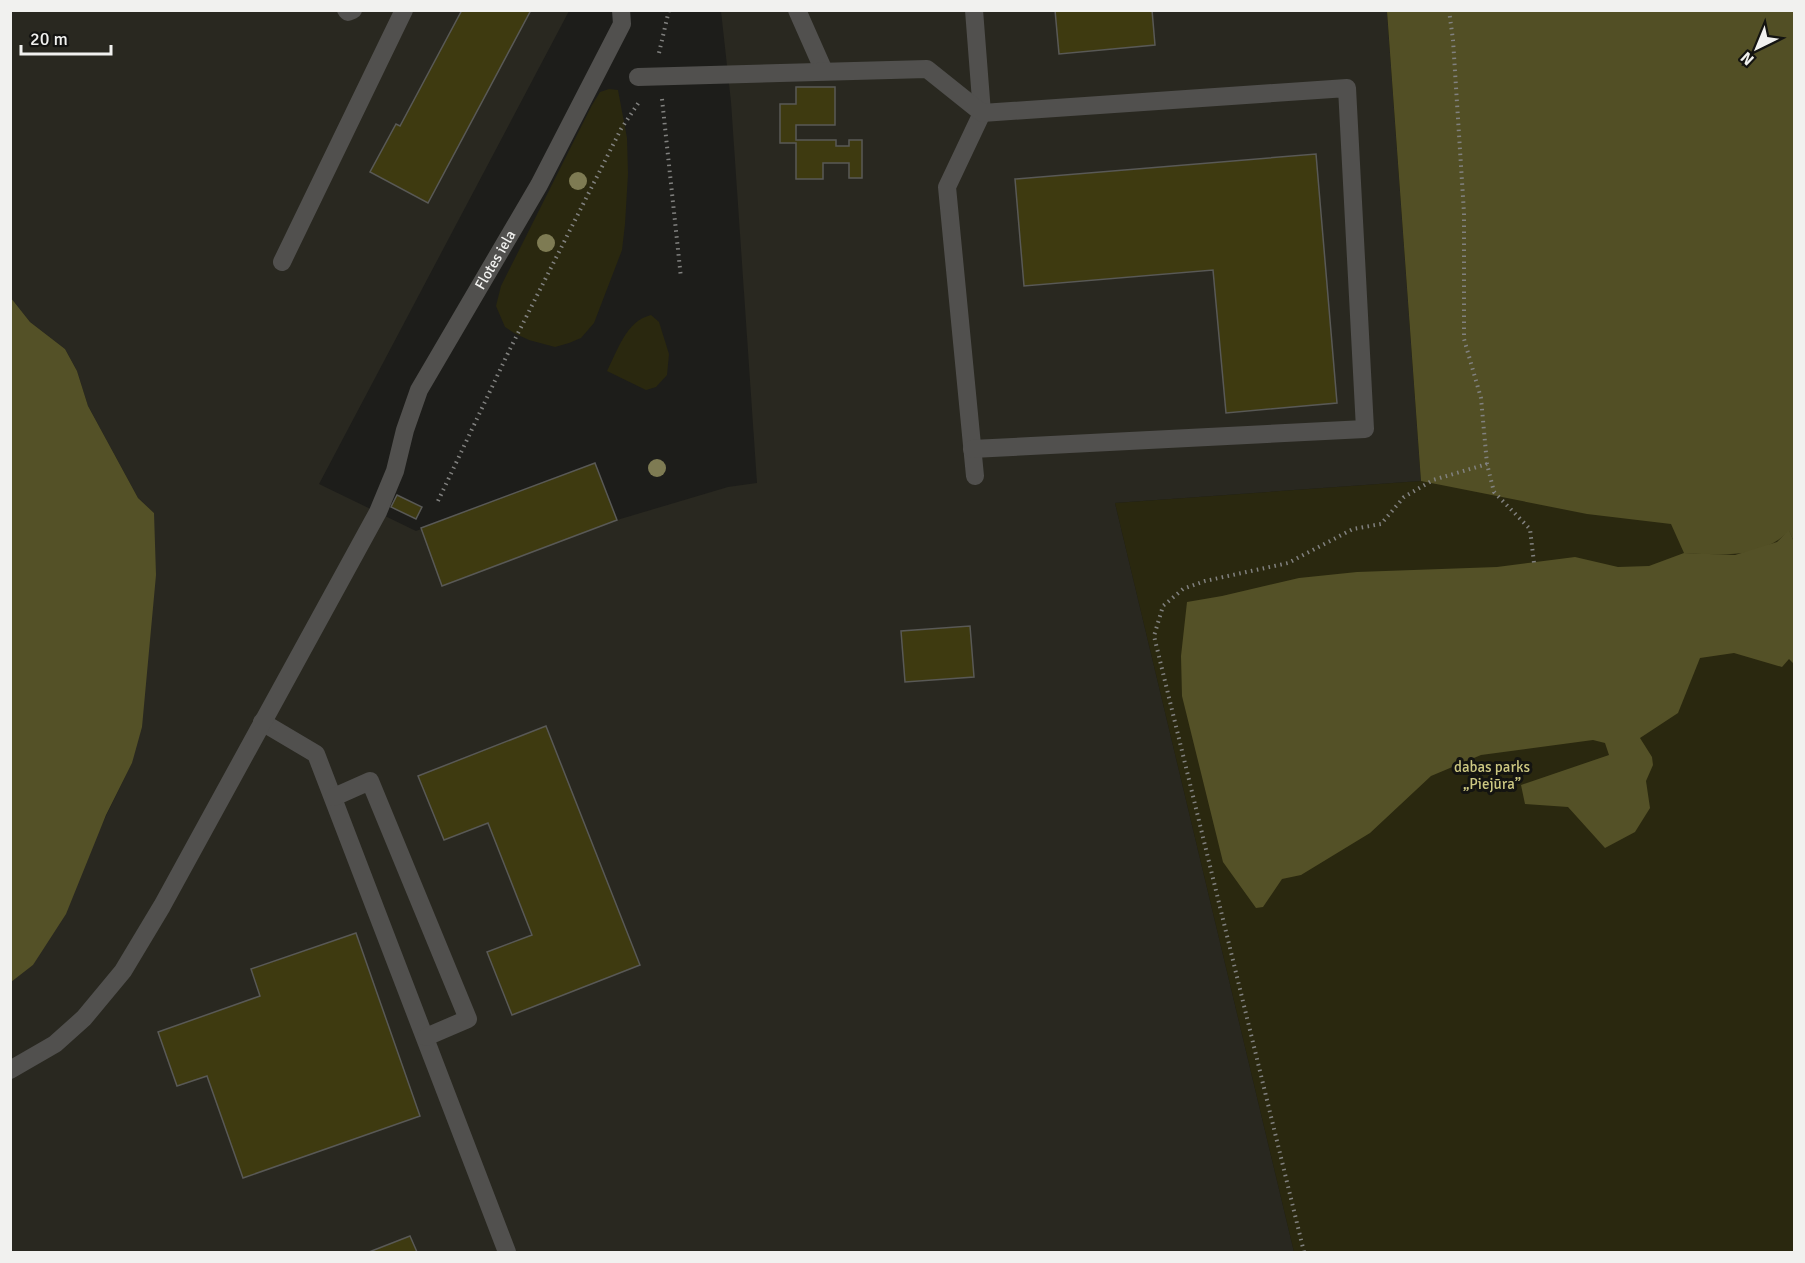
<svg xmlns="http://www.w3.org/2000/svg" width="1805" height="1263" font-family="Signika,sans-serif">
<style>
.built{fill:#292820}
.green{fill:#2a280f}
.forest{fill:#524f25}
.water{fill:#545127}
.building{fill:#3e3a10;stroke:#595956;stroke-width:1.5}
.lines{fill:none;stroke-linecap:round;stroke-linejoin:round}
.path{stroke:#81817f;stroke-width:4;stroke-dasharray:1.5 4.5;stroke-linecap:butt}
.minor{stroke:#51504e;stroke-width:18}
.tree{fill:#7e7b53}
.labels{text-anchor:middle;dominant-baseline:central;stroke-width:6;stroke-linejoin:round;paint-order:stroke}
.street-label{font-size:15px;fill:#f1f1ef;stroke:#141411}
.park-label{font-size:15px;fill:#cdc882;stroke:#141411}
</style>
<rect width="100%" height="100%" fill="#1d1d1a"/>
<path class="built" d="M11,11H569L319,484L416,531L595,463L617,520L728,487L757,483L731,102L721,11H1387L1421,481L1115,503L1294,1252H11L10,982L33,965L132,763L154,513L138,498L88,406L77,371L65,349L30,322L11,298Z"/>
<path class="green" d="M1387,11H1794V1252H1294L1115,503L1421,481Z
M609,89L618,90L627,138L628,174L625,224L622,250L594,323L581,338L569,343L555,347L529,340L514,333L505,327L496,306L501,286L592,105L600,92Z
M651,315L659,322L669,354L667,375L656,387L646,390L607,371C618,350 626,321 651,315Z"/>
<path class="forest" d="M1387,11H1794V542L1789,531C1761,559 1721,555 1684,553L1671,524L1587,514L1421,481Z"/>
<path class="water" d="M11,298L30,322L65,349L77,371L88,406L138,498L154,513L156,575L142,727L132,763L106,815L66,914L33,965L11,982Z
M1789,530L1794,542V664L1789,659L1782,667L1734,653L1700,658L1678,713L1640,738L1652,757L1653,765L1646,781L1650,808L1635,832L1605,848L1568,807L1525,804L1521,785L1609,755L1605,743L1593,740L1481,755L1431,776L1370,833L1301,875L1282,879L1263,907L1256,908L1223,862L1182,696L1181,656L1187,602L1222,596L1299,578L1357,572L1497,567L1575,557L1618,567L1649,566L1684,553L1735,555L1777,542Z"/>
<path class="building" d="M462,10H531L428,203L370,172L396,124L400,126Z
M1055,10H1152L1155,45L1059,54Z
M796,87H835V125H796V140H836V146H849V140H862V178H849V163H823V179H796V143H780V104H796Z
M1316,154L1337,403L1226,413L1213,270L1024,286L1015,179Z
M595,463L617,520L442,586L421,528Z
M397,495L422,507L416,519L391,507Z
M970,626L974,677L905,682L901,631Z
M546,726L640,965L512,1015L487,952L532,935L488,823L444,840L418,776Z
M356,933L420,1116L243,1178L207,1076L177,1086L158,1032L260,996L251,969Z
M410,1236L417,1252H369Z"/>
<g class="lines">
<path class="path" d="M1449,10L1453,40L1464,213V339L1481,398L1487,464L1494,492L1530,529L1534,563
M659,53L669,10
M662,99L681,278
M438,501L509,351L621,129L639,102
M1304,1252L1154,636L1163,606L1183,589L1205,581L1288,563L1353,529L1381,524L1404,497L1433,480L1487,464"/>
<g class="minor">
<path d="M346,10L348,12L353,10"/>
<path d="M797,10L824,71"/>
<path d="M974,10L982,113L947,187L975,476"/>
<path d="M638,77L927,69L982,113L1347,88L1365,429L972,449"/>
<path d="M282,262L404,10"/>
<path d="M262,722L316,754L507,1252"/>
<path d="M334,797L370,781L468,1019L426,1037"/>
<path id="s1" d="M10,1070L55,1044L84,1018L123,971L162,906L378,512L395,471L405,430L419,390L539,185L622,24L621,10"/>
</g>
</g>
<g class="tree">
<circle cx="578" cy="181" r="9"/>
<circle cx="546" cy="243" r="9"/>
<circle cx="657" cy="468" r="9"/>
</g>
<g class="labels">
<g class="street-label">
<text stroke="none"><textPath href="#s1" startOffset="957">Flotes iela</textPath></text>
</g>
<g class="park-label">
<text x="1492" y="767">dabas parks<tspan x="1492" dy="17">„Piejūra”</tspan></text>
</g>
</g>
<rect width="1805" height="1263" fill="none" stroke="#f1f1ef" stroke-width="24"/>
<g transform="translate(1757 48) rotate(223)" stroke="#141411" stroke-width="4.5" paint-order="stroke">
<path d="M0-4.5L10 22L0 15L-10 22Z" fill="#f1f1ef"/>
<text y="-9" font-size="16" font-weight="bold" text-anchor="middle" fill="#f1f1ef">N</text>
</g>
<path d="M21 45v9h90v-9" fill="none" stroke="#f1f1ef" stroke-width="3"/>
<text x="30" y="45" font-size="18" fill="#f1f1ef" stroke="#141411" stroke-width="4.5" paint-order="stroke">20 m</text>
</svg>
